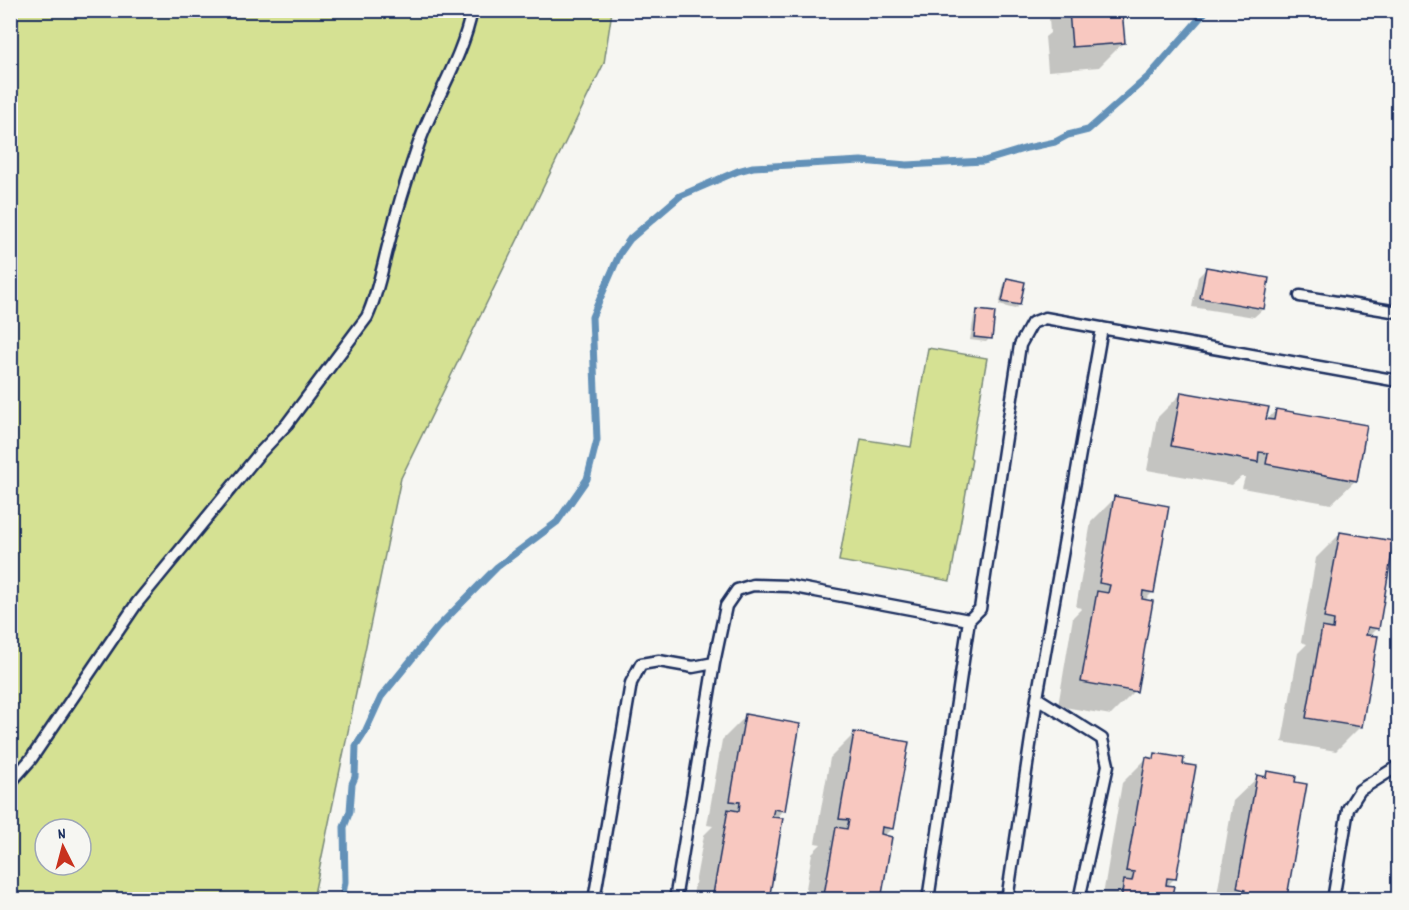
<svg xmlns="http://www.w3.org/2000/svg" width="1409" height="910" font-family="Dekko,sans-serif">
<style>
.green{fill:#d5e193;stroke:#788878;stroke-width:1.5;fill-rule:evenodd}
.shadow{fill:#0003}
.lines{fill:none;stroke-linecap:round;stroke-linejoin:round}
.stream{stroke:#6391b8;stroke-width:7}
.building{fill:#f8c8c0;stroke:#1b2f5e;stroke-width:1.5}
.service-casing{stroke:#1b2f5e;stroke-width:15}
.service{stroke:#f6f6f2;stroke-width:10}
</style>
<rect width="100%" height="100%" fill="#f6f6f2"/>
<filter id="ink" filterUnits="userSpaceOnUse"><feTurbulence type="fractalNoise" baseFrequency=".0167" numOctaves="2"/><feDisplacementMap in="SourceGraphic" scale="12" xChannelSelector="R" yChannelSelector="G"/><feConvolveMatrix kernelMatrix="1 2 1 2 8 2 1 2 1" color-interpolation-filters="sRGB"/></filter>
<g filter="url(#ink)">
<path class="green" d="M10,11H612L604,63L401,478L313,899H11ZM45,829H81V865H45Z
M928,348L987,358L970,457L972,459L950,581L839,561L861,439L911,447Z"/>
<path class="shadow" d="M1056,10H1121L1123,43L1099,67L1048,71L1045,37L1050,33L1049,18Z
M1207,268L1263,309L1254,317L1192,307L1198,277Z
M1008,280L1019,305L1015,309L999,305L1004,284Z
M978,312L990,338L986,342L970,340L974,316Z
M1181,394L1264,423L1276,410L1356,480L1331,504L1242,488L1245,477H1241L1232,485L1147,470L1157,418Z
M1115,498L1152,593L1144,601L1135,691L1111,715L1058,706L1073,617L1082,608L1076,607L1091,522Z
M1340,534L1378,628L1369,637L1361,726L1336,751L1282,742L1298,653L1307,644L1301,642L1316,558Z
M746,716L783,810L775,819L768,900H692L704,835L713,826L707,825L722,740Z
M854,734L892,828L884,836L879,900H804L812,853L821,844L815,843L830,758Z
M1156,755L1174,879L1167,886L1170,900H1106L1110,896L1103,895L1122,783L1146,759L1151,760Z
M1267,773L1286,897L1283,900H1216L1233,801L1258,777L1262,778Z"/>
<g class="lines">
<path class="stream" d="M342,900L345,882L344,827L350,811L352,784L355,777L356,746L365,732L381,697L437,628L497,567L557,522L587,479L597,440L592,317L620,253L630,239L680,196L738,171L753,167L861,161L907,165L984,161L1027,148L1055,142L1068,135L1088,130L1150,75L1207,10"/>
</g>
<path class="building" d="M1122,10L1125,43L1072,47L1069,11Z
M1206,267L1269,278L1264,309L1200,298Z
M1007,278L1025,282L1020,305L1002,302Z
M977,310L995,312L992,339L974,337Z
M1181,392L1269,407L1266,419L1274,420L1276,409L1367,425L1357,481L1266,464L1268,453L1259,452L1258,462L1171,446Z
M1114,496L1169,506L1154,593L1143,591L1142,599L1153,601L1137,692L1081,682L1097,591L1108,593L1110,585L1099,583Z
M1340,532L1394,541L1379,629L1368,627L1366,635L1378,636L1362,727L1306,718L1322,627L1333,629L1334,620L1324,618Z
M745,714L800,724L785,811L774,809L772,817L783,818L769,900H712L728,809L739,811L740,802L730,801Z
M854,732L909,742L893,829L882,827L881,834L892,837L881,900H823L836,827L847,829L849,820L839,819Z
M1155,753L1184,758L1183,764L1196,766L1176,879L1167,878L1166,885L1174,886L1171,900H1121L1124,880L1132,881L1134,872L1126,871L1146,757L1154,759Z
M1267,771L1296,776L1295,782L1307,784L1287,897L1278,896V900H1235V897L1243,899L1245,890L1237,888L1257,775L1266,777Z"/>
<g class="lines">
<g class="service-casing">
<path id="service" d="M1300,296L1398,312
M10,783L31,759L137,603L259,454L287,424L367,317C378,293 382,268 389,242C397,210 407,178 418,146C434,99 462,60 472,10
M594,900L631,683L641,664L659,661L693,667L714,663L726,606L737,590L753,585L789,586L969,620L980,609L1020,345L1032,323L1045,318L1398,381
M675,900L714,663
M928,900L969,620
M1007,900L1037,698
M1079,900L1108,765L1102,739L1037,698L1102,328
M1333,900L1348,809L1360,790L1398,766
M1398,900V899"/>
</g>
<use href="#service" class="service"/>
</g>
</g>
<rect width="1409" height="910" fill="none" stroke="#f6f6f2" stroke-width="36"/>
<rect x="18" y="18" width="1373" height="874" fill="none" stroke="#1b2f5e" stroke-width="2" filter="url(#ink)"/>
<g transform="translate(63 847) rotate(354)"><circle r="28" fill="#f6f6f2" stroke="#9ea6b7" stroke-width="1.5"/>
<path d="M0-4.5L10 22L0 15L-10 22Z" fill="#c8321e"/>
<text y="-9" font-size="16" font-weight="bold" text-anchor="middle" fill="#1b2f5e">N</text>
</g>
</svg>
